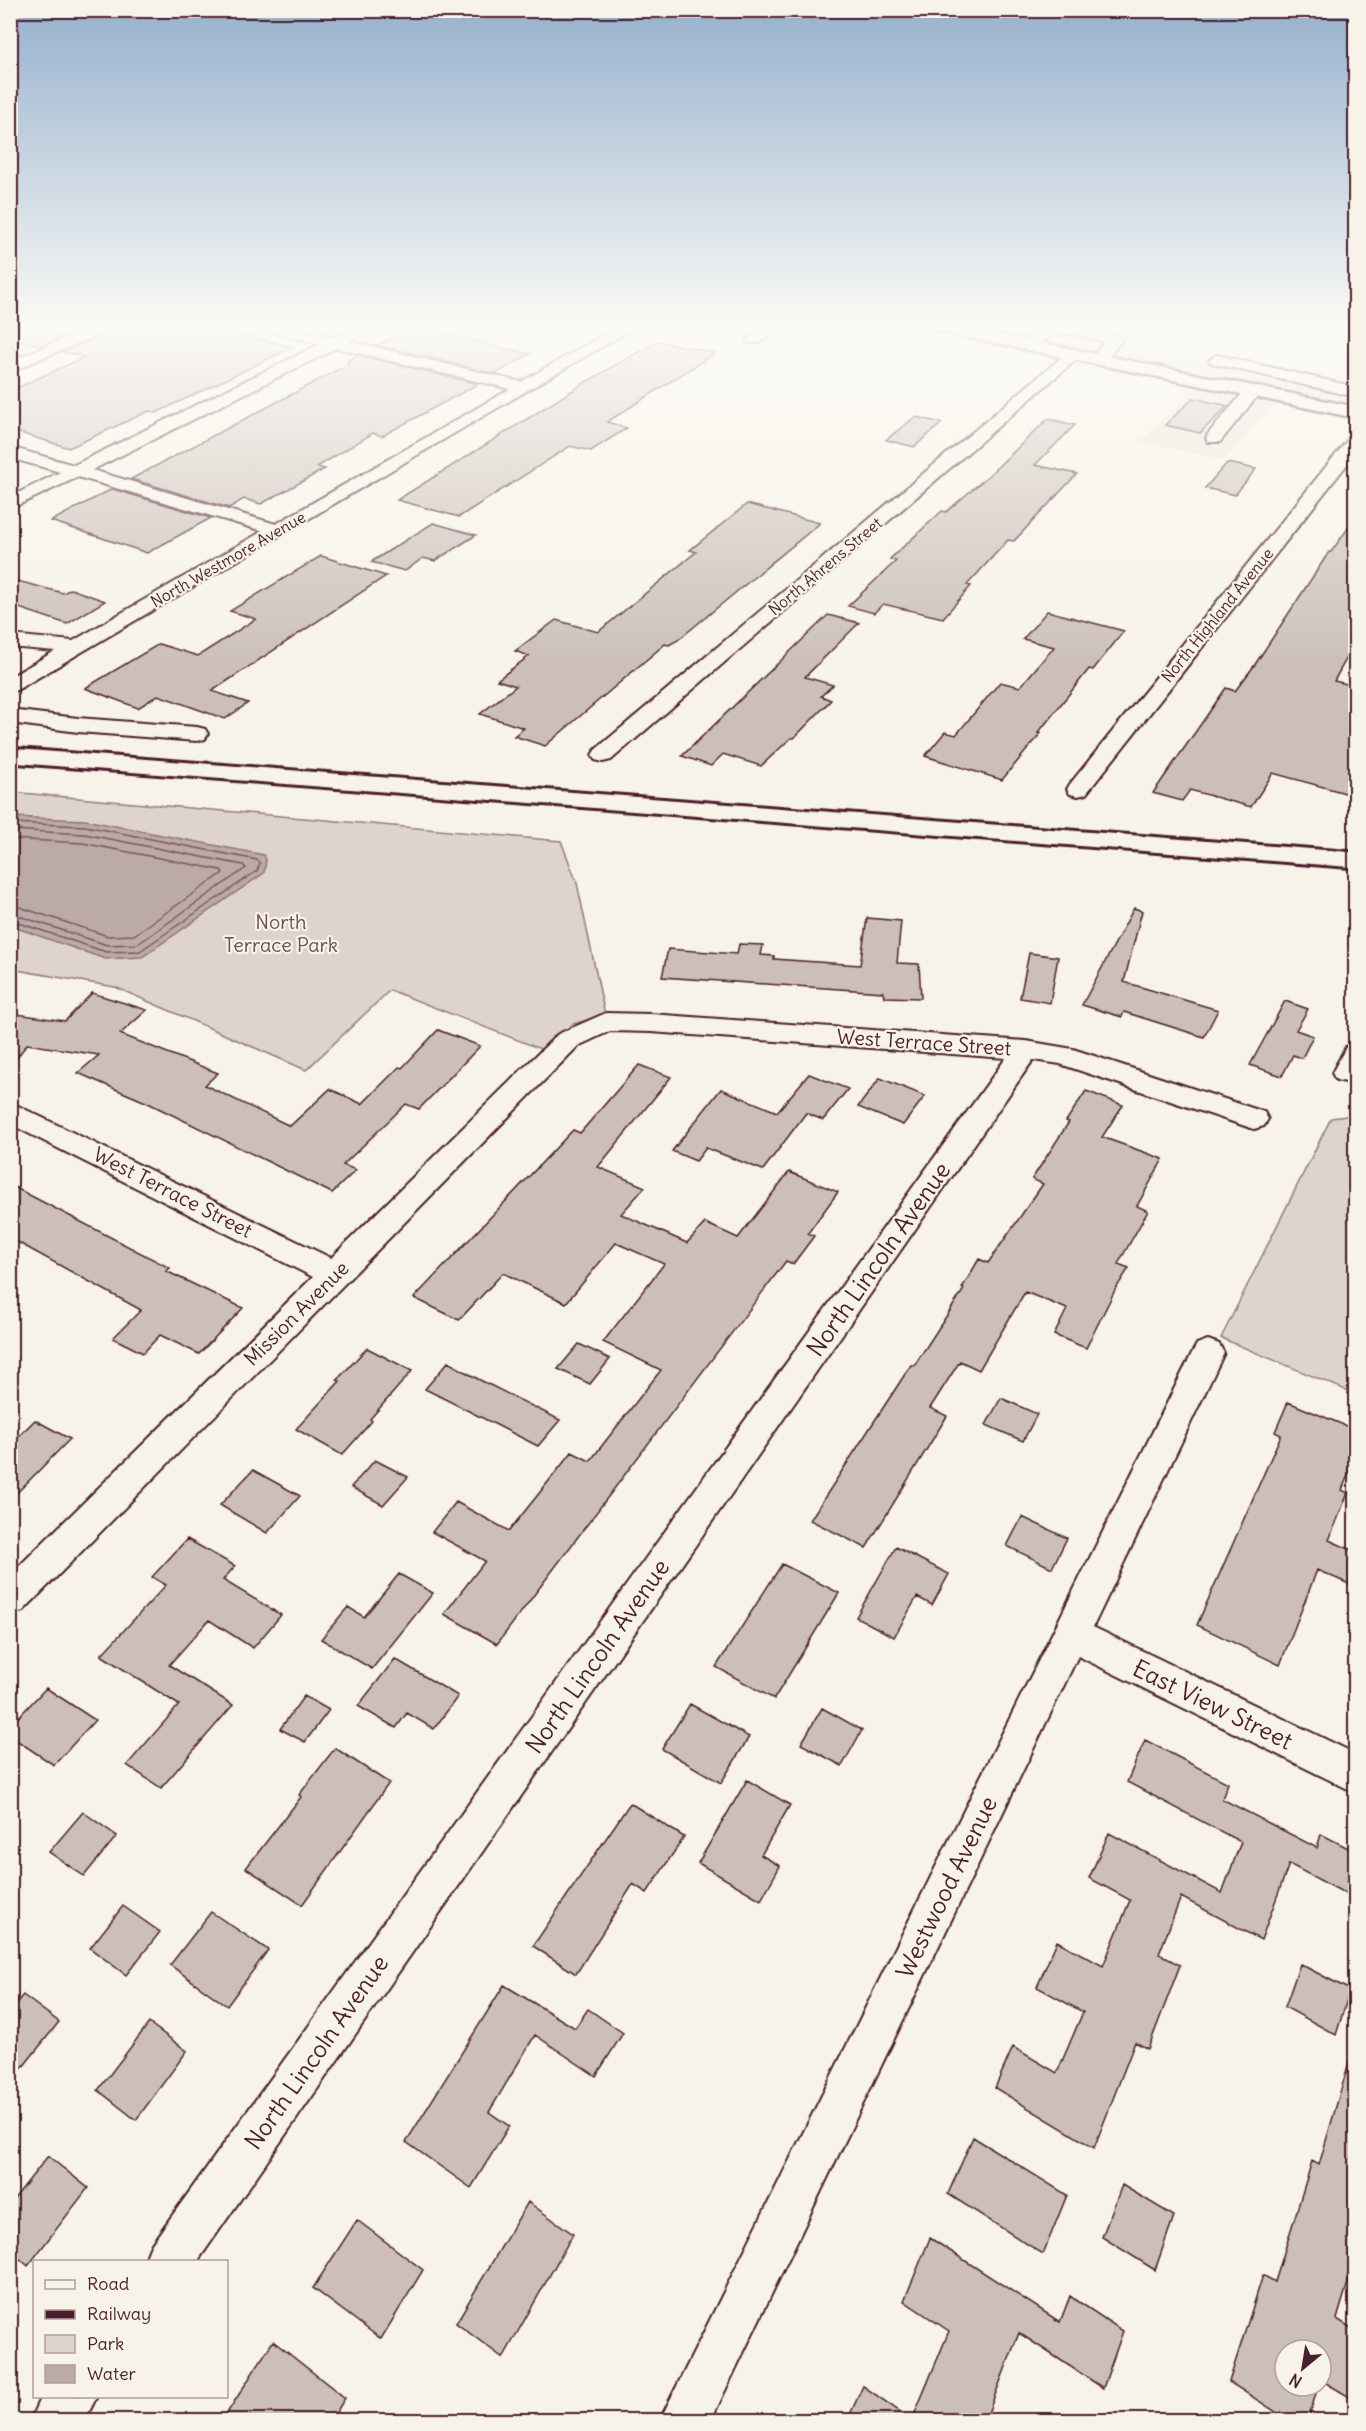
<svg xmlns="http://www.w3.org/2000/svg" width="1366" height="2431" font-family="Delius,sans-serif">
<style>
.built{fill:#eae3da}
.green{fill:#ded4cc;stroke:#947a7c;stroke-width:1.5}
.water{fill:#bcaaa7;stroke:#8e7275;stroke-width:1.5}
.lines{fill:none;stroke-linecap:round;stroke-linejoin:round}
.shore{stroke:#78575d;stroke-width:1.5}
.building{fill:#ccbfb9;stroke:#4a1f2b;stroke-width:1.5}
.minor-casing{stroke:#4a1f2b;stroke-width:4}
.major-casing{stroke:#4a1f2b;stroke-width:5}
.minor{fill:#f7f3e8;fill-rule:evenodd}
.major{fill:#f7f3e8;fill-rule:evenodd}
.rail{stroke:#4a1f2b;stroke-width:3}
.labels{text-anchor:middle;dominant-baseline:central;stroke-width:4.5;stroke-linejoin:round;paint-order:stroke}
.far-street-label{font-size:16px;fill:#4a1f2b;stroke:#f7f3e8}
.park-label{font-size:20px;fill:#6f4c53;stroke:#f7f3e8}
.street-label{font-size:20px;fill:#4a1f2b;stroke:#f7f3e8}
.near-street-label{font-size:24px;fill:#4a1f2b;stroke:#f7f3e8}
</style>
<rect width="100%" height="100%" fill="#f7f3e8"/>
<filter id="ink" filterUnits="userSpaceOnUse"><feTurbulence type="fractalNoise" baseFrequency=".0167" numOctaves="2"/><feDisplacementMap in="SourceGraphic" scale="12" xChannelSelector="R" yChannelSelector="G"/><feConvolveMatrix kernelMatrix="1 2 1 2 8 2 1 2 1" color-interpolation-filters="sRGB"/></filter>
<g filter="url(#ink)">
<path class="built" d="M948,326H1107L1355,385V410Z
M1199,383L1279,399L1225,460L1140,442Z"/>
<path class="green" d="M10,792L561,841L577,883L605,1015L573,1024L543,1050L390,990L306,1070L115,987L11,969Z
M1355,1115H1356L1355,1394L1221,1338L1331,1118Z"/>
<path class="water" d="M11,817L85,820L264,855L266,860L264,873L142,957L105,959L11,926Z"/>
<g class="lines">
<path class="shore" d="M10,823L85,826L257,860L260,863L257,871L140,951L106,952L10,920
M10,830L84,834L243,865L246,868L138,944L107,945L10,913
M10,839L82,843L221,870L223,873L134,935L108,936L10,904"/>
</g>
<path class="building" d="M10,326H89L41,346L10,338Z
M116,326H204L293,347L156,413L149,411L69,448L10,430V391L85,357L63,352L112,331Z
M414,327L530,354L495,374L377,345Z
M658,341L715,353L607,422L627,428L591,451L570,446L459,517L397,500L586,382Z
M358,355L478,384L382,436L373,433L317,467L325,469L261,504L244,499L229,508L131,479L349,364L347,361Z
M1193,398L1228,406L1200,433L1165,425Z
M915,417L942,423L914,447L886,440Z
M1048,419L1075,425L1035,465L1077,474L1014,541L1008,540L967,585L971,586L943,618L883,604L874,613L848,606L896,561L890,559L942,511L946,512L988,476Z
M1227,463L1256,469L1235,495L1205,488Z
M112,489L211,518L147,553L51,521Z
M747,504L820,523L678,640L669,645L665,644L545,746L514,736L524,728L480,714L516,686L497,680L529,656L515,651L556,620L598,632L696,552L690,550Z
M1356,517V641L1334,681L1356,686V796L1273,773L1251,807L1190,790L1182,801L1153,793L1226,688L1235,691L1254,666L1329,552H1331Z
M433,523L476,535L435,561L423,558L405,571L371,562Z
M321,556L386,576L212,691L248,703L225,719L158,695L138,708L85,688L159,644L198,656L256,619L230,611Z
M10,579L63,593L71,589L105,601L67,624L10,605Z
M1047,611L1124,631L1093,670L1089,669L1038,733H1041L1002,780L925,756L945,732L956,735L1000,682L1020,687L1054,647L1023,639Z
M828,615L859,623L805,677L833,685L821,696L831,700L794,738H791L761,766L723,754L711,766L682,756Z
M1134,908L1142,911L1124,982L1218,1010L1204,1037L1124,1012L1122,1017L1082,1005Z
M867,918L901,921L897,963L919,964L921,998L884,997L883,992L662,977L668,949L737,954L739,944L763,945L761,955L774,956V959L860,965Z
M1029,953L1058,957L1050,1003L1020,998Z
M92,993L147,1010L120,1034L218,1073L205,1085L290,1126L330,1089L362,1104L399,1067L402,1068L438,1030L480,1046L419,1109L406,1104L343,1165L356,1170L332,1193L148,1103L78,1073L99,1055L27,1044L10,1067V1013L65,1021Z
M1285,1001L1308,1009L1296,1030L1313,1036L1302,1058L1293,1055L1282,1076L1250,1065Z
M639,1065L671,1077L598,1167L645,1187L621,1214L687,1243L705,1223L738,1238L789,1172L838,1192L808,1233L814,1236L793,1264L786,1261L497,1644L444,1614L485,1561L432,1532L456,1502L509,1531L572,1452L590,1461L661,1370L603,1342L664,1264L616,1243L566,1303L503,1273L459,1320L414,1298L573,1130L580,1133Z
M809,1074L848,1089L823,1120L806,1113L763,1170L706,1148L696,1161L672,1151L721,1089L777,1112Z
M880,1078L925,1096L903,1125L858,1107Z
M1086,1091L1123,1105L1102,1137L1163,1159L1137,1206L1148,1211L1118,1264L1129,1268L1115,1290L1086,1348L1054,1335L1067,1309L1025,1292L979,1370L960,1361L930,1408L947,1416L866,1548L810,1520L911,1365L914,1366L964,1289L962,1288L979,1259L988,1263L1043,1184L1032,1179L1069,1122L1066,1121Z
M10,1185L170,1268L166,1271L243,1308L199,1354L160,1335L143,1353L113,1338L141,1310L10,1238Z
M579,1344L610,1359L590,1384L558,1369Z
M367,1348L412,1371L370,1419L372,1421L342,1455L296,1429L340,1381L337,1380Z
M448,1362L478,1379L560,1420L538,1446L425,1389Z
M1001,1398L1037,1414L1023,1441L986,1425Z
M1288,1402L1356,1430V1455L1342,1490L1348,1493L1329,1540L1356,1552V1587L1317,1570L1280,1665L1197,1625L1281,1435L1275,1432Z
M35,1420L70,1439L10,1500V1445Z
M375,1460L408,1477L383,1505L351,1487Z
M253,1470L300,1496L267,1533L220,1505Z
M1022,1517L1067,1538L1052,1568L1007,1546Z
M187,1539L235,1566L223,1580L281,1615L253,1648L209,1620L169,1665L233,1705L161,1788L127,1765L179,1705L101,1655L166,1585L152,1577Z
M896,1547L949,1574L932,1605L917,1597L894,1637L856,1617Z
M782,1564L839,1593L774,1699L716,1667Z
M399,1574L433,1593L372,1669L321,1639L348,1607L364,1617Z
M395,1659L458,1696L434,1729L407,1713L396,1728L358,1706Z
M46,1688L95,1720L54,1765L10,1736V1726Z
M304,1696L329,1710L305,1742L280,1729Z
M690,1704L749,1737L721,1783L662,1749Z
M822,1708L862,1730L842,1766L801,1744Z
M1145,1740L1228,1783L1222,1799L1317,1848L1321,1834L1356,1852V1899L1289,1864L1261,1940L1181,1897L1159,1954L1180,1965L1148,2049L1135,2042L1094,2148L995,2088L1013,2047L1057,2073L1083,2012L1037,1987L1057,1941L1103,1966L1130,1900L1089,1878L1109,1833L1222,1893L1241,1842L1127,1782Z
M335,1748L389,1783L302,1905L246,1868L301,1797L299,1795Z
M747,1780L790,1805L761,1855L780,1866L761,1900L698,1863Z
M630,1803L684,1837L647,1893L633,1884L576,1974L533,1946Z
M83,1812L117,1836L84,1876L49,1852Z
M123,1906L160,1932L126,1975L90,1948Z
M211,1912L268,1950L227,2006L170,1965Z
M1300,1964L1350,1990L1336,2035L1285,2007Z
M504,1985L575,2028L588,2009L623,2033L596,2076L535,2035L489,2112L509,2126L471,2188L406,2142Z
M23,1995L59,2022L10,2083V2010Z
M149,2023L187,2051L136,2120L98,2090Z
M1349,2062L1356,2063V2256L1337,2319L1356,2331V2401L1321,2380V2350H1285V2386H1318L1308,2421H1290L1229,2382L1263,2275L1275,2282L1312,2161L1319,2165Z
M973,2137L1067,2195L1043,2254L948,2194Z
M48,2156L88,2188L28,2266L10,2250V2204Z
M1122,2185L1174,2216L1155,2270L1102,2237Z
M528,2202L573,2234L503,2358L456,2323Z
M357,2220L423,2270L381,2339L313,2288Z
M930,2238L1060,2322L1070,2296L1123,2331L1103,2388L1019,2333L985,2421H847L863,2386L912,2420L949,2331L904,2301Z
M273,2341L345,2398L331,2421H222Z"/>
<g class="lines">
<g class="minor-casing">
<path id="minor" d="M94,326H114L111,329L10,372V361Z
M257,326H283L333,337L357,326H375L373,329L349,341L521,382L619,326H637L17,690L10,692V677L55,651L10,647V635L73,641L263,531L78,477L10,509V497L60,472L10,458V447L74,465L320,344L260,329ZM337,348L510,389L276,524L92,470Z
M767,326H785L759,343H749L746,340Z
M1054,326H1080L1119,337L1122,340L1105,362L1099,364L1091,359L1104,342C1076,334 1058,327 1034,348H1024L1021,345L1033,333Z
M1074,349L1079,351L1082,354L1079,357L611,760L603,762L595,760L592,755L595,750L1069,351Z
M1217,355L1356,387V397L1211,363L1209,360Z
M1253,386L1259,388L1261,391L1259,394L1220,442H1208L1206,438L1208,434L1247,388Z
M1356,436V453L1086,794L1078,796L1070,794L1067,789L1070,784L1350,437Z
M10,710L78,718L197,727L205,729L208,734L205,739L197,741L78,732L10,723Z
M606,1013L651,1014L1026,1041L1073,1049L1264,1112L1268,1119L1264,1126L1254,1129L1060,1064L1033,1060L197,2262H144L151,2245L1006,1058L651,1032L610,1031L578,1046L23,1611L10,1616V1575L313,1277L10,1124V1102L331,1258L558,1034Z
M1356,1044V1080L1346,1082L1336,1080L1332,1073L1346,1047Z
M1208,1340L1219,1344L1224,1353L1093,1627L1356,1754V1793L1078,1656L711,2420H660L1192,1353L1197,1344Z
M41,2396H97L85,2420H30Z"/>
</g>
<g class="major-casing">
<path id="major" d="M929,326H960L1356,407V418L937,331L931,330Z"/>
</g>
<use href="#minor" class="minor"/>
<use href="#major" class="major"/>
<path class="rail" d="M10,747L1356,851
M10,764L1356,869"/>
</g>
</g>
<linearGradient id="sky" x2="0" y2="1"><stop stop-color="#96b0ce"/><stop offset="0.49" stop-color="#fbfaf5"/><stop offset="1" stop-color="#fbfaf5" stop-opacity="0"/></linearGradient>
<rect width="1366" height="666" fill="url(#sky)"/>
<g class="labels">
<g class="far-street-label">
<text transform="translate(228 559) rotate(-30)">North Westmore Avenue</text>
<text transform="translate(825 566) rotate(-40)">North Ahrens Street</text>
<text transform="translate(1217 615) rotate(-51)">North Highland Avenue</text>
</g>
<g class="park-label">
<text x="281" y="921">North<tspan x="281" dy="23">Terrace Park</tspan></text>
</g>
<g class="street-label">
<text transform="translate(924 1042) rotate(4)">West Terrace Street</text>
<text transform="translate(173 1192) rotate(27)">West Terrace Street</text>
<text transform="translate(296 1313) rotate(-45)">Mission Avenue</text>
</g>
<g class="near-street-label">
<text transform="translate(878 1259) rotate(-55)">North Lincoln Avenue</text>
<text transform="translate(597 1656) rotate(-55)">North Lincoln Avenue</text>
<text transform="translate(1213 1704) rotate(26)">East View Street</text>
<text transform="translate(946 1887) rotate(-64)">Westwood Avenue</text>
<text transform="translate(316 2052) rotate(-55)">North Lincoln Avenue</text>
</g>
</g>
<rect width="1366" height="2431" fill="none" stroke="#f7f3e8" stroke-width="36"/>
<rect x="18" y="18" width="1330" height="2395" fill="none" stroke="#4a1f2b" stroke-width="2" filter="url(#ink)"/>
<rect x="33" y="2260" width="195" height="138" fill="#f7f3e8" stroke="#b29e9c" stroke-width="1.5"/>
<rect x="45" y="2280" width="30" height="9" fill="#f7f3e8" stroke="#b29e9c" stroke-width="1.5"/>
<text x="87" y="2290" font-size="18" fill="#4a1f2b">Road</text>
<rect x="45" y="2310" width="30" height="9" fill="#4a1f2b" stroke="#b29e9c" stroke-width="1.5"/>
<text x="87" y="2320" font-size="18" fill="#4a1f2b">Railway</text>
<rect x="45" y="2335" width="30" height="18" fill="#ded4cc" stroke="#b29e9c" stroke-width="1.5"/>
<text x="87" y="2350" font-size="18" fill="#4a1f2b">Park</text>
<rect x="45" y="2365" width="30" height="18" fill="#bcaaa7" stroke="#b29e9c" stroke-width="1.5"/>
<text x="87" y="2380" font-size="18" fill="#4a1f2b">Water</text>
<g transform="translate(1303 2368) rotate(210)"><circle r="28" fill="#f7f3e8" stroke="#b29e9c" stroke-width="1.5"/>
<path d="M0-4.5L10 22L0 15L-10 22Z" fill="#4a1f2b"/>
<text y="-9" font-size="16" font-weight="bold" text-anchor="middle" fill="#4a1f2b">N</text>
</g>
</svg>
